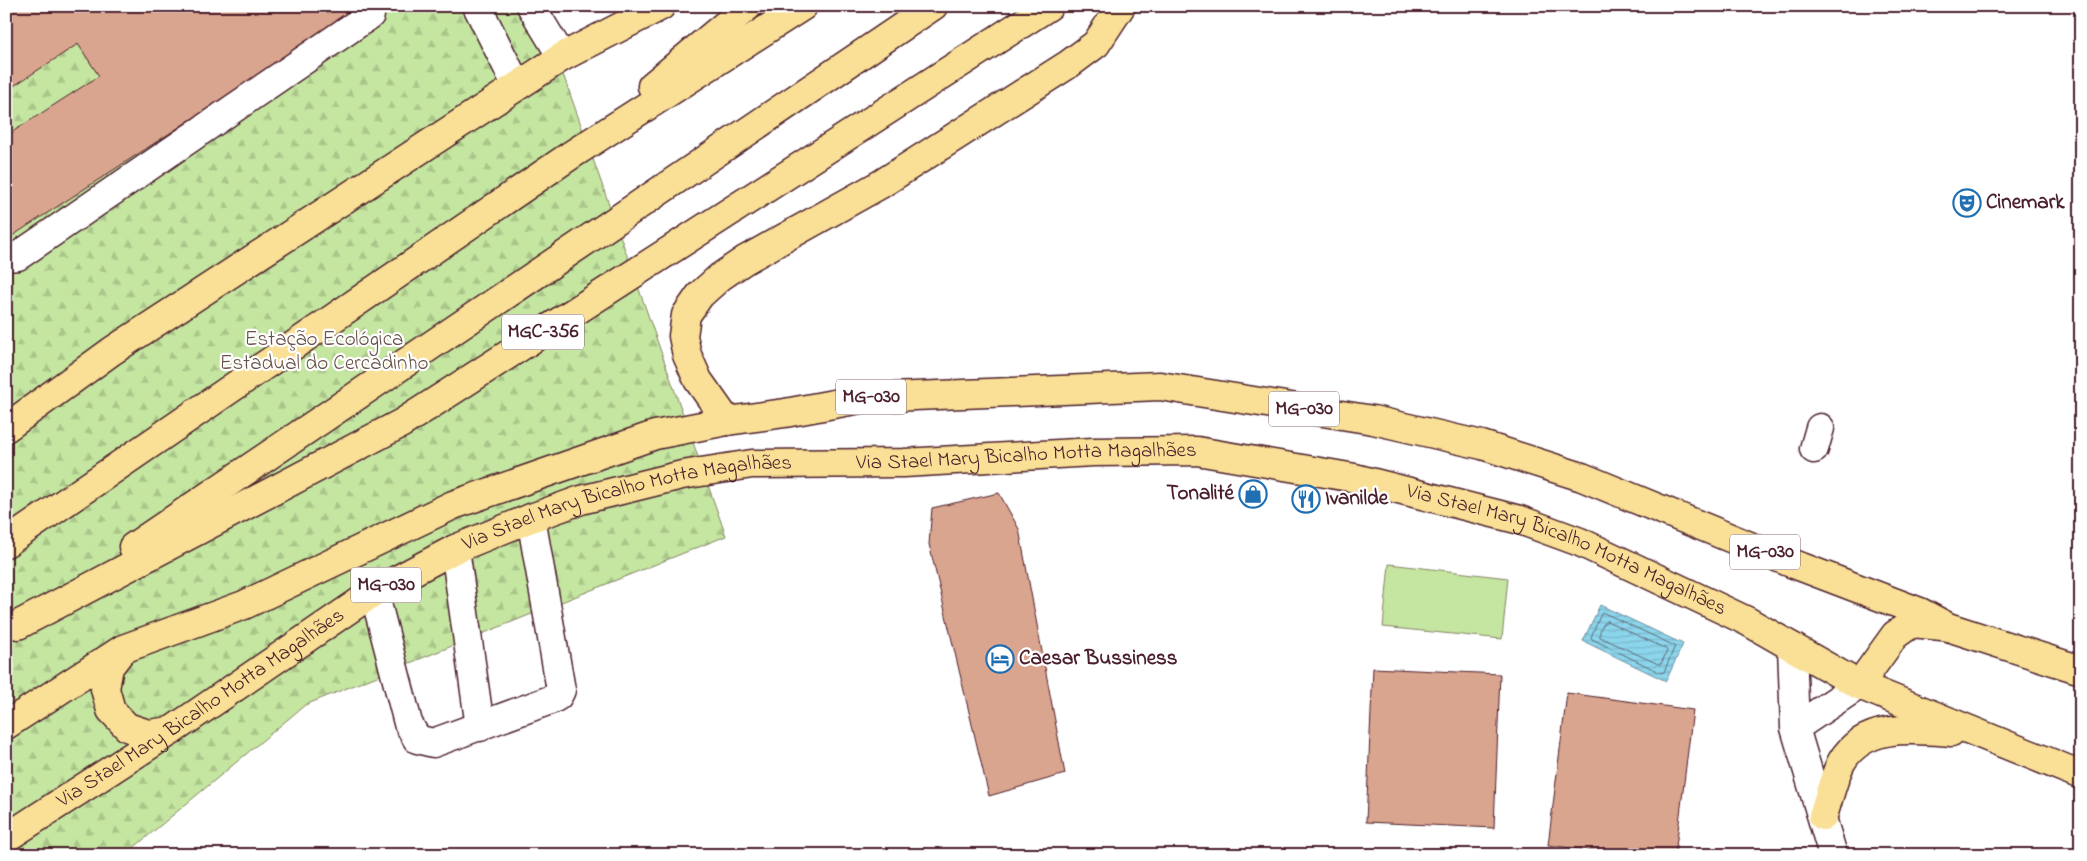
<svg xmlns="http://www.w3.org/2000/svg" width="2087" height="861" font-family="'Indie Flower',sans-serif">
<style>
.forest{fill:url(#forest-firs);stroke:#878266}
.pitch{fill:#c4e6a0;stroke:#878266}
.water{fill:url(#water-rules);stroke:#718d9f}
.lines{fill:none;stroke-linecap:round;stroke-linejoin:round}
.shore{stroke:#646878;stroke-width:1}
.building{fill:#daa58f;stroke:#4a1f2b}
.minor-casing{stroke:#4a1f2b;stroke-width:31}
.highway-casing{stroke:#4a1f2b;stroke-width:31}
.minor{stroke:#fff;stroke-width:28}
.highway{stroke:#f9e096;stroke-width:28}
.labels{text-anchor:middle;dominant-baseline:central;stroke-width:4.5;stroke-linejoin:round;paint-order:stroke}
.shield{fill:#fff;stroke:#80626b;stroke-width:1}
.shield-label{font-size:20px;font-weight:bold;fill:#4a1f2b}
.poi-label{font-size:21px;font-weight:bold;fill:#4a1f2b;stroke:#fff;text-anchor:start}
.park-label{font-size:21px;fill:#685148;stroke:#fff}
.street-label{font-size:21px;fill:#4a1f2b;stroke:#fff}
</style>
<defs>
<pattern id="forest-firs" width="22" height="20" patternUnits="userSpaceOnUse" patternTransform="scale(1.25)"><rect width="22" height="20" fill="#c4e6a0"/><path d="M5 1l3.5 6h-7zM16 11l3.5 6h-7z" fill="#aac58a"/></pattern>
<pattern id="water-rules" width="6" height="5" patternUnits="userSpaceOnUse" patternTransform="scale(1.25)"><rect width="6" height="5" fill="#8bd6ec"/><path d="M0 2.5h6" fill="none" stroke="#79b7cb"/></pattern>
</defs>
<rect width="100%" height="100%" fill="#fff"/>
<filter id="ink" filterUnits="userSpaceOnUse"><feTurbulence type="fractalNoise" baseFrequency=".02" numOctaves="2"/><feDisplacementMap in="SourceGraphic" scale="10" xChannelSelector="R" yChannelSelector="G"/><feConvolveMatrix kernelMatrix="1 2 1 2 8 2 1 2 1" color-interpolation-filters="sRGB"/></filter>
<g filter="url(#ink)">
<path class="forest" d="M6,6H539L726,536L305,705L125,855H6Z"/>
<path class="pitch" d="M1389,564L1508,578L1502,639L1383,627Z"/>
<path class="water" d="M1600,605L1683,644L1666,681L1583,641Z"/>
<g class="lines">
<path class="shore" d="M1604,613L1675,646L1664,672L1661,673L1592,639L1591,637L1601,614Z
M1607,621L1666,649L1667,651L1661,664H1658L1600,637C1598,632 1603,623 1607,621Z"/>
</g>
<path class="building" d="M6,6H365L6,240V136L99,76L78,44L6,91Z
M999,493L1019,529L1065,774L989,796L929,544L932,508Z
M1373,668L1500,674L1494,828L1366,822Z
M1567,693L1693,710L1675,855H1627L1548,845Z"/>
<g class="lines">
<g class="minor-casing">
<path id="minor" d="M477,6L517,86
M531,6L562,57
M6,257L18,256L370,15
M1814,449L1820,428
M455,549L480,727
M374,592L408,723L417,739L433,743L553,699L558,696L561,690L531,518
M1792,647L1795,728L1833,855
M1795,728L1859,685"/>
</g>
<g class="highway-casing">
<g id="highway">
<path d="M652,86L748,6"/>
<path d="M727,421L698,380L687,355L683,336L686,315L700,295L720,277L745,260L881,184L1069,64L1096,44L1121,6"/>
<path d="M6,428L112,351L562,57L661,6"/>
<path d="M6,543L571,155L803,6"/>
<path d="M133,547L933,6"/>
<path d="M18,625L402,423L1049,6"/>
<path d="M122,650L109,667L105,689L111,710L127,727L148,734L171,731"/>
<path d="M1859,685L1895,635L1912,623L1942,626"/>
<path d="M6,725L123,649L244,605L453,505L655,435L727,421L785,413L866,398L1160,386L1373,420L1482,445L1582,477L1791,563L1920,612L1948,627L2081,670"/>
<path d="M1823,816C1828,801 1834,775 1842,761C1865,723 1913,729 1951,732"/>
<path id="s1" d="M6,838L171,731L374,592L455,549L531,518L581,500L682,475L752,464L904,463L1093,452L1197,451L1355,478L1520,520L1580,542L1747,621L1859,685L2081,775"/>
</g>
</g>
<use href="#minor" class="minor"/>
<use href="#highway" class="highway"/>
</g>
</g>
<defs>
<g id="theatre-ring" transform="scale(1.4375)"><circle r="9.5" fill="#fff" stroke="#1f6fb2" stroke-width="1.5"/><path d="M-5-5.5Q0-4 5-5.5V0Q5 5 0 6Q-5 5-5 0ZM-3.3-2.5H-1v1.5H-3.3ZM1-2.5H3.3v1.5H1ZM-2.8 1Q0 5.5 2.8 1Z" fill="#1f6fb2"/></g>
<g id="shop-ring" transform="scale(1.4375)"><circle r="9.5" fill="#fff" stroke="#1f6fb2" stroke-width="1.5"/><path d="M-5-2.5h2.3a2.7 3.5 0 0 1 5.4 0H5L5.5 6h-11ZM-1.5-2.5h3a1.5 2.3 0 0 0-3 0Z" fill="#1f6fb2"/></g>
<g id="restaurant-ring" transform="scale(1.4375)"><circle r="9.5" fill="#fff" stroke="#1f6fb2" stroke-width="1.5"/><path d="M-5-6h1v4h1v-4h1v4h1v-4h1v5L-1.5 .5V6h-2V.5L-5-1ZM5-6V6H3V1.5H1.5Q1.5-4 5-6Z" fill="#1f6fb2"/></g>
<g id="hotel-ring" transform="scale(1.4375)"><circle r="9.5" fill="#fff" stroke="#1f6fb2" stroke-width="1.5"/><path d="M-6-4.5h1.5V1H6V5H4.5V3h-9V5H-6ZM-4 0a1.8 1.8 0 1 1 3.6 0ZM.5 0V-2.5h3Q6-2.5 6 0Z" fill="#1f6fb2"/></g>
</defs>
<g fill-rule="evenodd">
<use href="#theatre-ring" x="1967" y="203"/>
<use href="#shop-ring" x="1253" y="494"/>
<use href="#restaurant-ring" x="1306" y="499"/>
<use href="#hotel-ring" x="1000" y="659"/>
</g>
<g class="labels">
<g class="shield">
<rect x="502" y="314.5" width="82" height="35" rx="4"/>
<rect x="836" y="379.5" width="70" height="35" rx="4"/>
<rect x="1269" y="391.5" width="70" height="35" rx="4"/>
<rect x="1730" y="534.5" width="70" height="35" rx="4"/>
<rect x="351" y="567.5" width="70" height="35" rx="4"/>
</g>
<g class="shield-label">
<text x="543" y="332">MGC-356</text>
<text x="871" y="397">MG-030</text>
<text x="1304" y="409">MG-030</text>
<text x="1765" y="552">MG-030</text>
<text x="386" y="585">MG-030</text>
</g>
<g class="poi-label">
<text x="1986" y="203">Cinemark</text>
<text x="1234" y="494" text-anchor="end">Tonalité</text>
<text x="1325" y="499">Ivanilde</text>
<text x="1019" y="659">Caesar Bussiness</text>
</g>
<g class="park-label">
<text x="324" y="340">Estação Ecológica<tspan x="324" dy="24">Estadual do Cercadinho</tspan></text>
</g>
<g class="street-label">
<text stroke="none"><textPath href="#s1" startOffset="1119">Via Stael Mary Bicalho Motta Magalhães</textPath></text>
<text stroke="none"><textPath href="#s1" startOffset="714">Via Stael Mary Bicalho Motta Magalhães</textPath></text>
<text stroke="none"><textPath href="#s1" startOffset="1674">Via Stael Mary Bicalho Motta Magalhães</textPath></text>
<text stroke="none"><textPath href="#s1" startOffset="234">Via Stael Mary Bicalho Motta Magalhães</textPath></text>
</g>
</g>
<rect width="2087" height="861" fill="none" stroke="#fff" stroke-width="25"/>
<rect x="12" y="12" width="2062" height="836" fill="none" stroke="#4a1f2b" stroke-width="2" filter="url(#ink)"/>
</svg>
